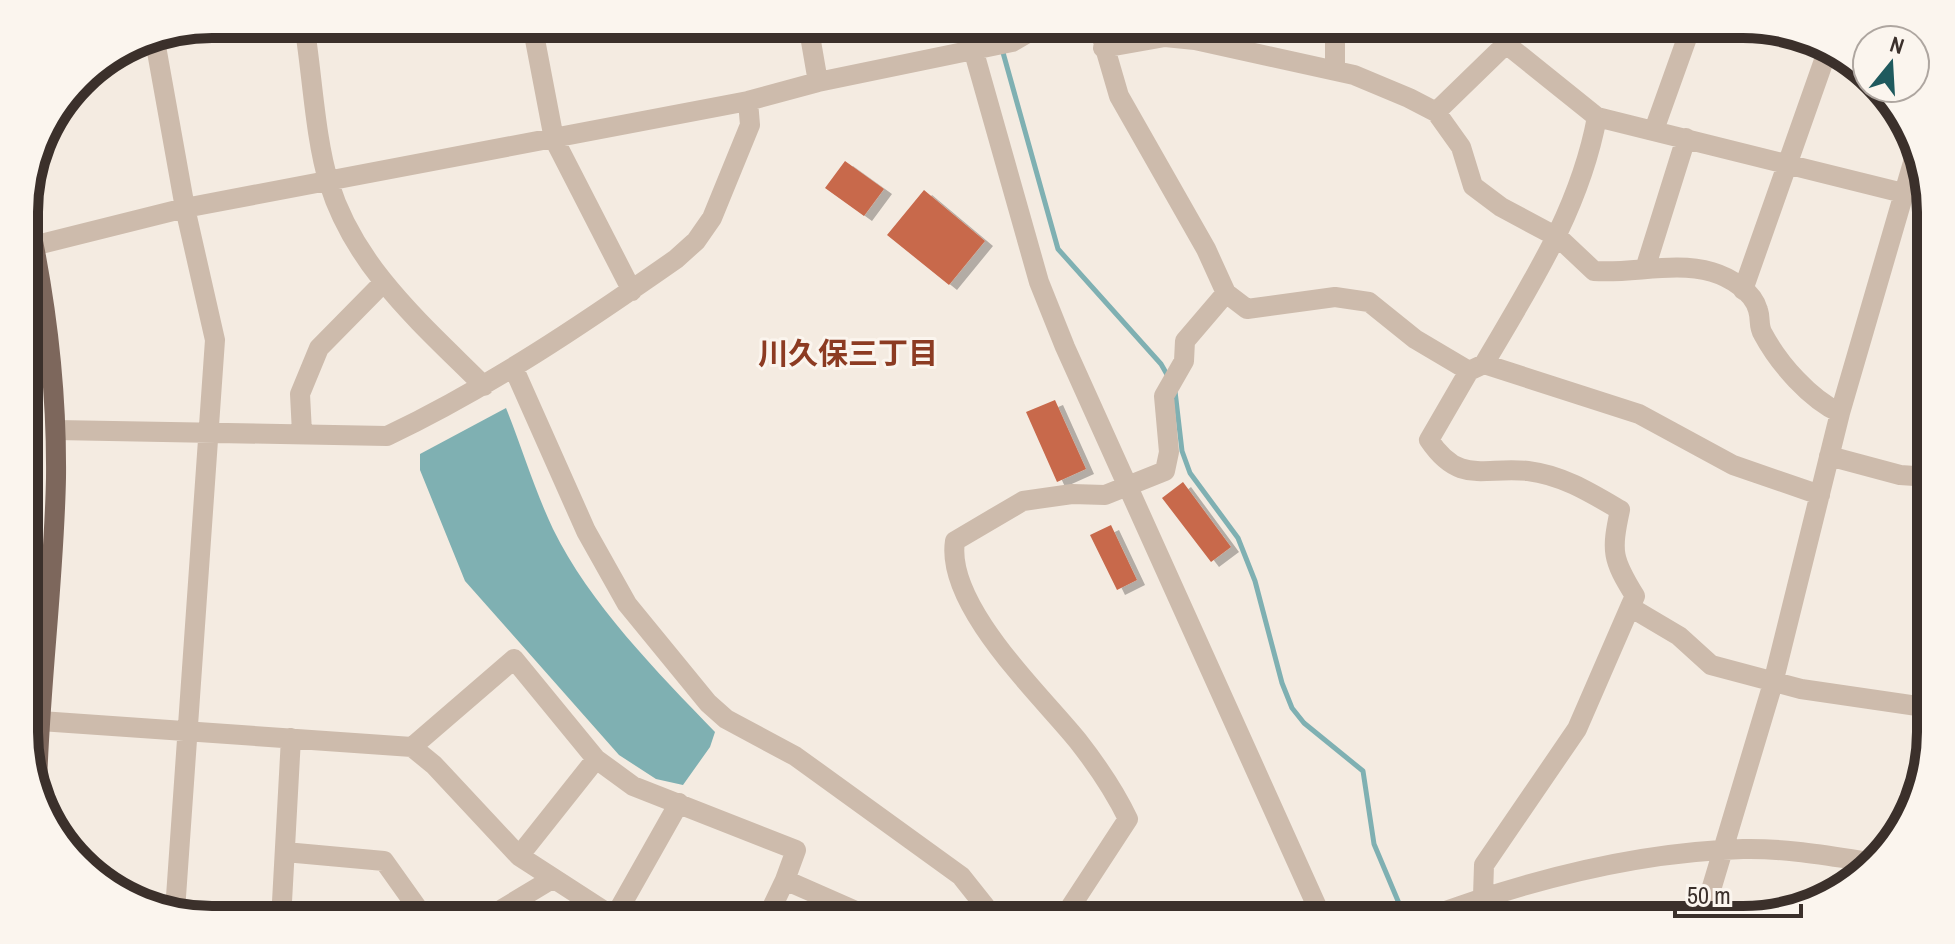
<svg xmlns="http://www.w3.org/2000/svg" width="1955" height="944" font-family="'Archivo Narrow','Noto Sans JP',sans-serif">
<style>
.water{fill:#7fb0b2}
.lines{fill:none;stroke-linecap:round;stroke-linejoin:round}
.stream{stroke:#7fb0b2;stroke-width:5}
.building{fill:#c8694b;filter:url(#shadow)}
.minor{stroke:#cdbbac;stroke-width:20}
.major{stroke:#7d675c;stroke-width:20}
.labels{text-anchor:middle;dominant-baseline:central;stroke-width:6;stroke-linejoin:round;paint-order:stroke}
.neighbourhood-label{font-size:30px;font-weight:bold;fill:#8c3b22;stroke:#fbf5ee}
.rim{fill:none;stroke:#3b302b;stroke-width:10}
</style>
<defs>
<filter id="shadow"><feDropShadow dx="8" dy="5" stdDeviation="0" flood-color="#0004"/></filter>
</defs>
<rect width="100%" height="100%" fill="#f4ebe1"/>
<path class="water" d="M506,408C522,448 535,491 553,529C589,603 658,673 715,732L710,747L683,785L656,779L619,755L465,581L420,470V454Z"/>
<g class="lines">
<path class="stream" d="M995,24L999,40
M1002,49L1058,249L1161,364L1169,378
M1175,391L1182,451L1190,473L1238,538L1255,581L1282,683L1292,708L1304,723L1363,771L1374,844L1406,920"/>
</g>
<path class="building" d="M845,161L884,189L864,216L825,188Z
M924,190L985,241L949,285L887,235Z
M1055,400L1086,469L1057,482L1026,412Z
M25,478L35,527L25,529Z
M1183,482L1231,547L1211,562L1162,498Z
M1111,525L1137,580L1117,590L1090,535Z"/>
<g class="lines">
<path class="minor" d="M304,24C312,71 315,139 329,183C355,268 423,325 484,386
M532,24L554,139L632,291
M808,24L818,82
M966,24L1039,282L1065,347L1323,920
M1098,24L1119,96L1206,249L1226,293L1247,309L1335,297L1369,302L1415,339L1469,371
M1335,24V71
M1489,24L1506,44L1597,117L1903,193
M154,35L185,208L215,340L175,911
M1103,48L1165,37L1195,40L1354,75L1409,98L1436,112L1461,147L1473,186L1501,207L1559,238L1594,271C1633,274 1674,261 1712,272C1729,277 1753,291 1758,310C1761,319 1758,326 1763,334C1779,364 1810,399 1840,413
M1436,112L1506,44
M1597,117C1580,209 1531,284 1484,364L1469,371L1429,440C1460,486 1484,466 1528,471C1562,475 1591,493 1620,510C1611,552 1612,559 1635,596L1630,607L1679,636L1711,665L1801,689L1931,708
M1654,130L1692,24
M25,248L185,208L748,101L818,82L1012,42L1043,24
M1645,269L1686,138
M1743,290L1829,46
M1484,364L1639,414L1733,465L1820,495
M514,369L586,531L627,604L708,703L726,719L795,756L961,876L996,920
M56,430L387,436C490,387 583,324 676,259L696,241L712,218L750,125L748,101
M302,433L300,394L319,348L382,284
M1829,456L1900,475L1930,477
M26,720L412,747L434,765L519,856L618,920
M412,747L514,659L596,759L633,786L796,850L785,880L876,920
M285,852L384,861L426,920
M519,856L596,759
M1483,896L1484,865L1577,729L1630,607
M614,918L679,803
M281,920L291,738
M484,920L552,879
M766,920L785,880
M1062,920L1128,819C1115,792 1096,764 1078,741C1040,694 945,605 955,541L1023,501L1072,494L1105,495L1165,471L1169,452L1164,396L1184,361L1185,341L1226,293
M1421,920C1522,882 1634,852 1743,849C1785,848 1829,856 1870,862
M1702,920L1773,683L1840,413L1916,152"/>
<path class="major" d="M24,199C45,290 57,384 56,478C54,580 40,682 37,784"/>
</g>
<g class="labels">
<g class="neighbourhood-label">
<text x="848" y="353">川久保三丁目</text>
</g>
</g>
<path d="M0 0H1955V944H0ZM212 38H1743A174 174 0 0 1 1917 212V732A174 174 0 0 1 1743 906H212A174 174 0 0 1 38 732V212A174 174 0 0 1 212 38Z" fill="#fbf5ee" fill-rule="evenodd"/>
<path class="rim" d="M212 38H1743A174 174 0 0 1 1917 212V732A174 174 0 0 1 1743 906H212A174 174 0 0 1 38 732V212A174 174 0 0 1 212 38Z"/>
<g transform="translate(1891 64) rotate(18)"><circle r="38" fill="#fbf5ee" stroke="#aea6a0" stroke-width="2"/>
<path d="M0-6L14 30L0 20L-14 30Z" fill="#1f5a5e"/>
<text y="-12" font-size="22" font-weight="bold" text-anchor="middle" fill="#3b302b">N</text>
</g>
<path d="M1675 904v12h126v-12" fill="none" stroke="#3b302b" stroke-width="4"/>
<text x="1687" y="904" font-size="24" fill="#3b302b" stroke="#fbf5ee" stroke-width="6" paint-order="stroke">50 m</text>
</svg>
